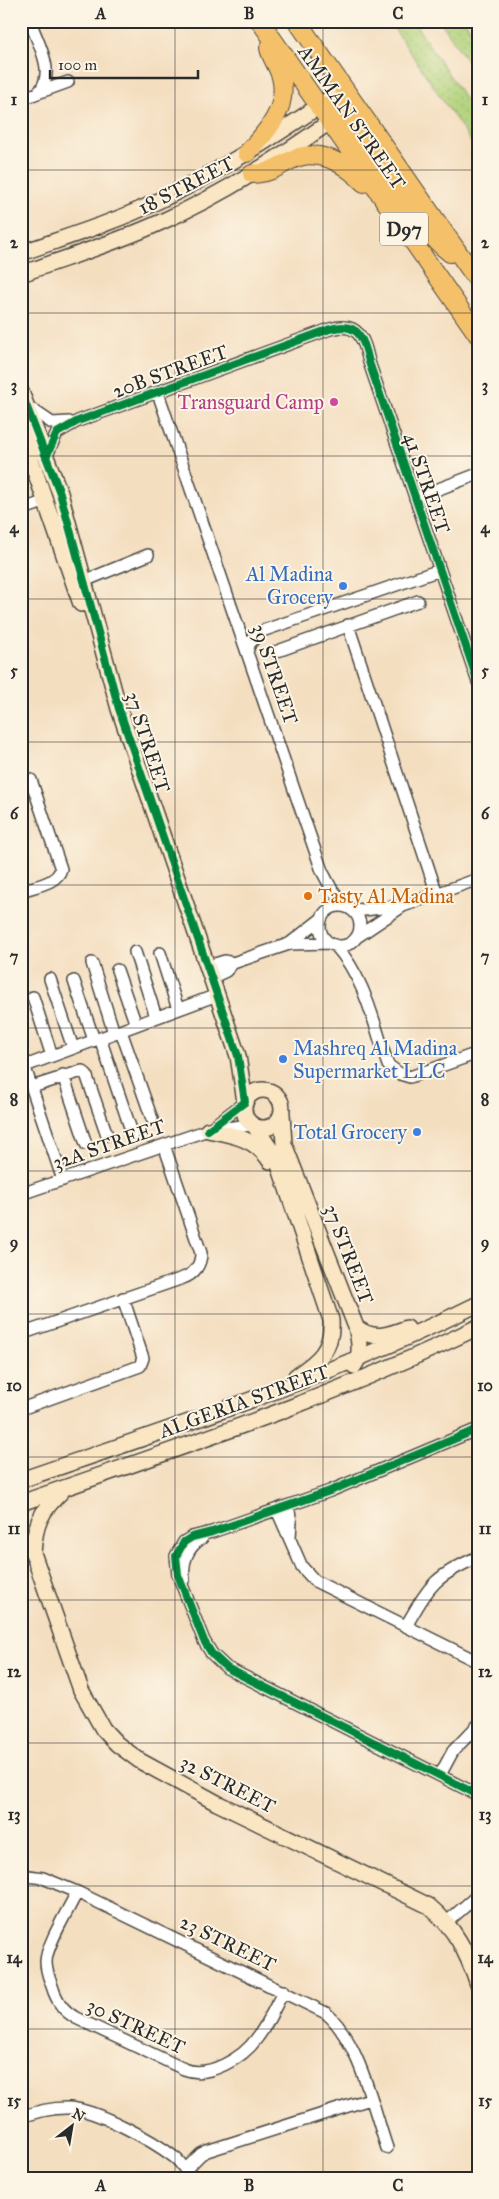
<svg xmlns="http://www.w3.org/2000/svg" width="499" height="2199" font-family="'IM FELL Great Primer',serif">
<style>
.grass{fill:url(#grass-dots);stroke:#6e7e52}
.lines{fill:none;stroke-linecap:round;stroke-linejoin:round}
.street-casing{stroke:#494641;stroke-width:14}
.secondary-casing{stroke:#494641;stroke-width:18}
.primary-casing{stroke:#494641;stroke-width:20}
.street{stroke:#fff;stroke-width:11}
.secondary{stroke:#fbe6c3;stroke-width:15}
.primary{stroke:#f4c16a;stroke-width:18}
.cycleway-casing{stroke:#fcf5e5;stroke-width:11}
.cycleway{stroke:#00873e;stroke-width:8}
.grid{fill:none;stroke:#2b2b2b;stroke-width:1;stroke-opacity:0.55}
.hotel-dot{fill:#d1479c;stroke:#fcf5e5;stroke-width:2}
.shop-dot{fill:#3f7fe0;stroke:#fcf5e5;stroke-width:2}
.food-dot{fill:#e8710a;stroke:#fcf5e5;stroke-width:2}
.labels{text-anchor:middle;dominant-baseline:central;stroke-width:4;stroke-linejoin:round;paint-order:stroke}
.shield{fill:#fcf5e5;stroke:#6a6863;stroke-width:1}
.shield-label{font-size:19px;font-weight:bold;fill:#2b2b2b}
.street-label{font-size:20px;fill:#2b2b2b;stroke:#fcf5e5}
.hotel-label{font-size:20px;fill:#b23c85;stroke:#fcf5e5;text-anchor:end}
.shop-label{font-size:20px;fill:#366cbe;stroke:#fcf5e5;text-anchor:end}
.food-label{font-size:20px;fill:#c56008;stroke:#fcf5e5;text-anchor:start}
.neatline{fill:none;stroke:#2b2b2b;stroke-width:2}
.grid-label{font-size:16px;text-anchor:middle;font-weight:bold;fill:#2b2b2b}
</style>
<defs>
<pattern id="grass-dots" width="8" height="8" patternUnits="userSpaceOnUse" patternTransform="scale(1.25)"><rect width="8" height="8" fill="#b0d179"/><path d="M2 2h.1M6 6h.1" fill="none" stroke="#98b469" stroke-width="1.8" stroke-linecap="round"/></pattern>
</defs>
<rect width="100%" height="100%" fill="#fcf5e5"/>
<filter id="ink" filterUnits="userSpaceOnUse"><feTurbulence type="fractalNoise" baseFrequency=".02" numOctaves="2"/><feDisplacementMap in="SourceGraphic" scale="10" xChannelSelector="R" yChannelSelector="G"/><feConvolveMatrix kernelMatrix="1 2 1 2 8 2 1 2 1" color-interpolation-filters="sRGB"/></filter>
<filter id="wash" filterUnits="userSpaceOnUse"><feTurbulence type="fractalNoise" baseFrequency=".0096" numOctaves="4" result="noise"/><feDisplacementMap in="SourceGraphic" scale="20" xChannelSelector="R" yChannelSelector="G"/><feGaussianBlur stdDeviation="1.12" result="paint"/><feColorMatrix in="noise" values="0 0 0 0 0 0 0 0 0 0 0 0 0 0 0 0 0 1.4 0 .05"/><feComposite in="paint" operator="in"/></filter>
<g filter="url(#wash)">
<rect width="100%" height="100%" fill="#f4dec0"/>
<path class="grass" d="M389,21H413L478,118V152Z
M440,21H465L478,41V77Z"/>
</g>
<g filter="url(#ink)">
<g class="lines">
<g class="street-casing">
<path id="street" d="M30,21C38,44 57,73 38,93
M21,99L68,82
M158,393L322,871L331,888L346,907
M27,406L52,423L69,422
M46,457L57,433L78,421L330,329C359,321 364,339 369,362L478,682
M415,498L478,474
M21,510L46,501
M84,581L148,555
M348,625L437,894
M247,652L250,643L262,631L440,570
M275,652L418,601
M21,891C34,886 57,884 61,869L31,780
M320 926a20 20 0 1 1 40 0a20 20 0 1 1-40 0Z
M351,909L364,910L399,906
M357,937L403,906L478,879
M289,944L321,919
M335,945C365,978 374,1024 388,1065L400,1074L410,1077L478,1053
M135,952L156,1017
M160,953L178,1009
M92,963L114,1033
M208,966L225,961L233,963L289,944L330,943
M117,970L136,1025
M211,978L226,971L233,963
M50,979L73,1048
M74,981L94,1040
M33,997L52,1056
M121,1031L152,1119
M100,1038L133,1136
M21,1056L63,1180
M25,1066L217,995
M63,1075L86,1144
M32,1087L82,1071L86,1074L107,1135
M208,1130L245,1102
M21,1194L208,1130L251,1125
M21,1334L183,1278C194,1274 201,1265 201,1253L164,1145
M21,1409L140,1366L143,1358L123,1298
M478,1429L330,1491L212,1532L192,1537L184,1542L176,1556L178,1575L204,1641L212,1654L227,1668L478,1795
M288,1506L291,1522L290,1537
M277,1510L302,1567L315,1581L478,1662
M184,1579C182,1561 187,1548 202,1538
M406,1626C430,1585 433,1577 478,1557
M440,1775L453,1751L478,1725
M21,1875L43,1878L77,1892L326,2013C359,2041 373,2107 387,2148
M77,1892C69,1909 46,1945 46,1962C46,1973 51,1982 54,1992C59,2004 64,2011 76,2018L184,2069C208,2079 243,2058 257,2038C268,2024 275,2006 284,1991
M447,1922L478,1895
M21,2117C37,2112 53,2107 70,2108C97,2110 152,2140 174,2157C181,2162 186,2171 191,2178
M185,2170L201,2154L207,2151L370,2099"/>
</g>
<g class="secondary-casing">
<path id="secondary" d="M21,253C66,237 113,223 156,202C222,171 284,130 344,89
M21,274C68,257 116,243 161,222C224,194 282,156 338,116
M21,392L60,493L119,709L238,1056L245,1102
M21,431L81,604
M244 1109a19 19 0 1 1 38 0a19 19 0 1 1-38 0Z
M282,1114L284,1144L356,1327C372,1341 389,1335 407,1328
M256,1128L277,1159L331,1320C333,1349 319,1361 296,1376
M208,1130C233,1135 255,1138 270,1161
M354,1366C362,1356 359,1339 356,1327
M21,1480C175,1427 331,1377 478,1304
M21,1503C175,1449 331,1399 478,1327
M21,1538L33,1553L81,1690L103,1729L117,1744L140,1761L217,1803L429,1906C455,1928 467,1952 478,1984
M33,1553C35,1524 40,1512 62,1491"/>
</g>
<g class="primary-casing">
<path id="primary" d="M260,21L478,335
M297,21L478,281
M319,107L333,104L339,107C376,151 405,217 450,253
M247,153C267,132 289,108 281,77C278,66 271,58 269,48
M252,174C276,173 280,163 299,157C324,150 348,167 364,183"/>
</g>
<use href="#street" class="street"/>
<use href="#secondary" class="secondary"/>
<use href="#primary" class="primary"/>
<g class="cycleway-casing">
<path id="cycleway" d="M21,392L60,493L119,709L238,1056L245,1102L208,1130
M46,457L57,433L78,421L330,329C359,321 364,339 369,362L478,682
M478,1429L330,1491L212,1532L192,1537L184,1542L176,1556L178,1575L204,1641L212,1654L227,1668L478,1795"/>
</g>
<use href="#cycleway" class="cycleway"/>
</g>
</g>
<path class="grid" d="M175,21V2178M323,21V2178M21,170H478M21,313H478M21,456H478M21,599H478M21,742H478M21,885H478M21,1028H478M21,1171H478M21,1314H478M21,1457H478M21,1600H478M21,1743H478M21,1886H478M21,2029H478"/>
<circle class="hotel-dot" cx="334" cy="402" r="5"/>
<g class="shop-dot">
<circle cx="343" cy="586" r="5"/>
<circle cx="283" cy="1059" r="5"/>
<circle cx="417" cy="1132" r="5"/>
</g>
<circle class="food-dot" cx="308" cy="896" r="5"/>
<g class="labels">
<rect class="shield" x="380" y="212.5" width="48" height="33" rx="4"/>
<g class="shield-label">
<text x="404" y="229">D97</text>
</g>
<g class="street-label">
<text transform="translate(352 117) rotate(55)">AMMAN STREET</text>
<text transform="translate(186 185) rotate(-27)">18 STREET</text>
<text transform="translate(170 371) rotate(-20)">20B STREET</text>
<text transform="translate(427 483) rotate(71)">41 STREET</text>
<text transform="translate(275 674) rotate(71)">39 STREET</text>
<text transform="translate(148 742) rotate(72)">37 STREET</text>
<text transform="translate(109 1144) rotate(-19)">32A STREET</text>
<text transform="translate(349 1254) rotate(69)">37 STREET</text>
<text transform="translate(244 1401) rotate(-20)">ALGERIA STREET</text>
<text transform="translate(228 1784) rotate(27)">32 STREET</text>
<text transform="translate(228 1943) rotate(26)">23 STREET</text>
<text transform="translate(136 2026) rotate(25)">30 STREET</text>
</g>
<g class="hotel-label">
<text x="324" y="402">Transguard Camp</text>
</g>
<g class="shop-label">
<text x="333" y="574">Al Madina<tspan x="333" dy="23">Grocery</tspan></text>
<text x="293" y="1048" text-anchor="start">Mashreq Al Madina<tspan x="293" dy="23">Supermarket LLC</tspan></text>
<text x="407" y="1132">Total Grocery</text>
</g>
<g class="food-label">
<text x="318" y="896">Tasty Al Madina</text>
</g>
</g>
<rect width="499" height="2199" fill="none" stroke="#fcf5e5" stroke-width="55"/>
<g transform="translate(72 2126) rotate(31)" stroke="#fcf5e5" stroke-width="4" paint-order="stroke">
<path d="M0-4L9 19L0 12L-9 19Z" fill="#2b2b2b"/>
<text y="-8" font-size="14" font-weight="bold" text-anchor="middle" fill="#2b2b2b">N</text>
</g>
<path d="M50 70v8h148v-8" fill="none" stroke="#2b2b2b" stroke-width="2.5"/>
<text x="58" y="70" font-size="15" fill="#2b2b2b" stroke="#fcf5e5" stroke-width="4" paint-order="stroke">100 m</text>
<rect x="28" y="28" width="444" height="2144" class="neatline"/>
<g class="grid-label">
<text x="101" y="19">A</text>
<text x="249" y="19">B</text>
<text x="398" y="19">C</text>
<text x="14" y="105">1</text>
<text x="485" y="105">1</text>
<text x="14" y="248">2</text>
<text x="485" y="248">2</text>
<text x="14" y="391">3</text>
<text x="485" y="391">3</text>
<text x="14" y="533">4</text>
<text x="485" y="533">4</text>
<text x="14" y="676">5</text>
<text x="485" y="676">5</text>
<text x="14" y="819">6</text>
<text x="485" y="819">6</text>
<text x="14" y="962">7</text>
<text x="485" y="962">7</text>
<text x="14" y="1105">8</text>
<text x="485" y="1105">8</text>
<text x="14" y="1248">9</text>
<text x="485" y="1248">9</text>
<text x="14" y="1391">10</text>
<text x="485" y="1391">10</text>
<text x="14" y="1534">11</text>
<text x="485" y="1534">11</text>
<text x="14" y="1677">12</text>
<text x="485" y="1677">12</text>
<text x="14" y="1820">13</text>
<text x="485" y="1820">13</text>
<text x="14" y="1963">14</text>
<text x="485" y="1963">14</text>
<text x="14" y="2106">15</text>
<text x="485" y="2106">15</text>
<text x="101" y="2191">A</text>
<text x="249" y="2191">B</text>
<text x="398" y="2191">C</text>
</g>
</svg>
